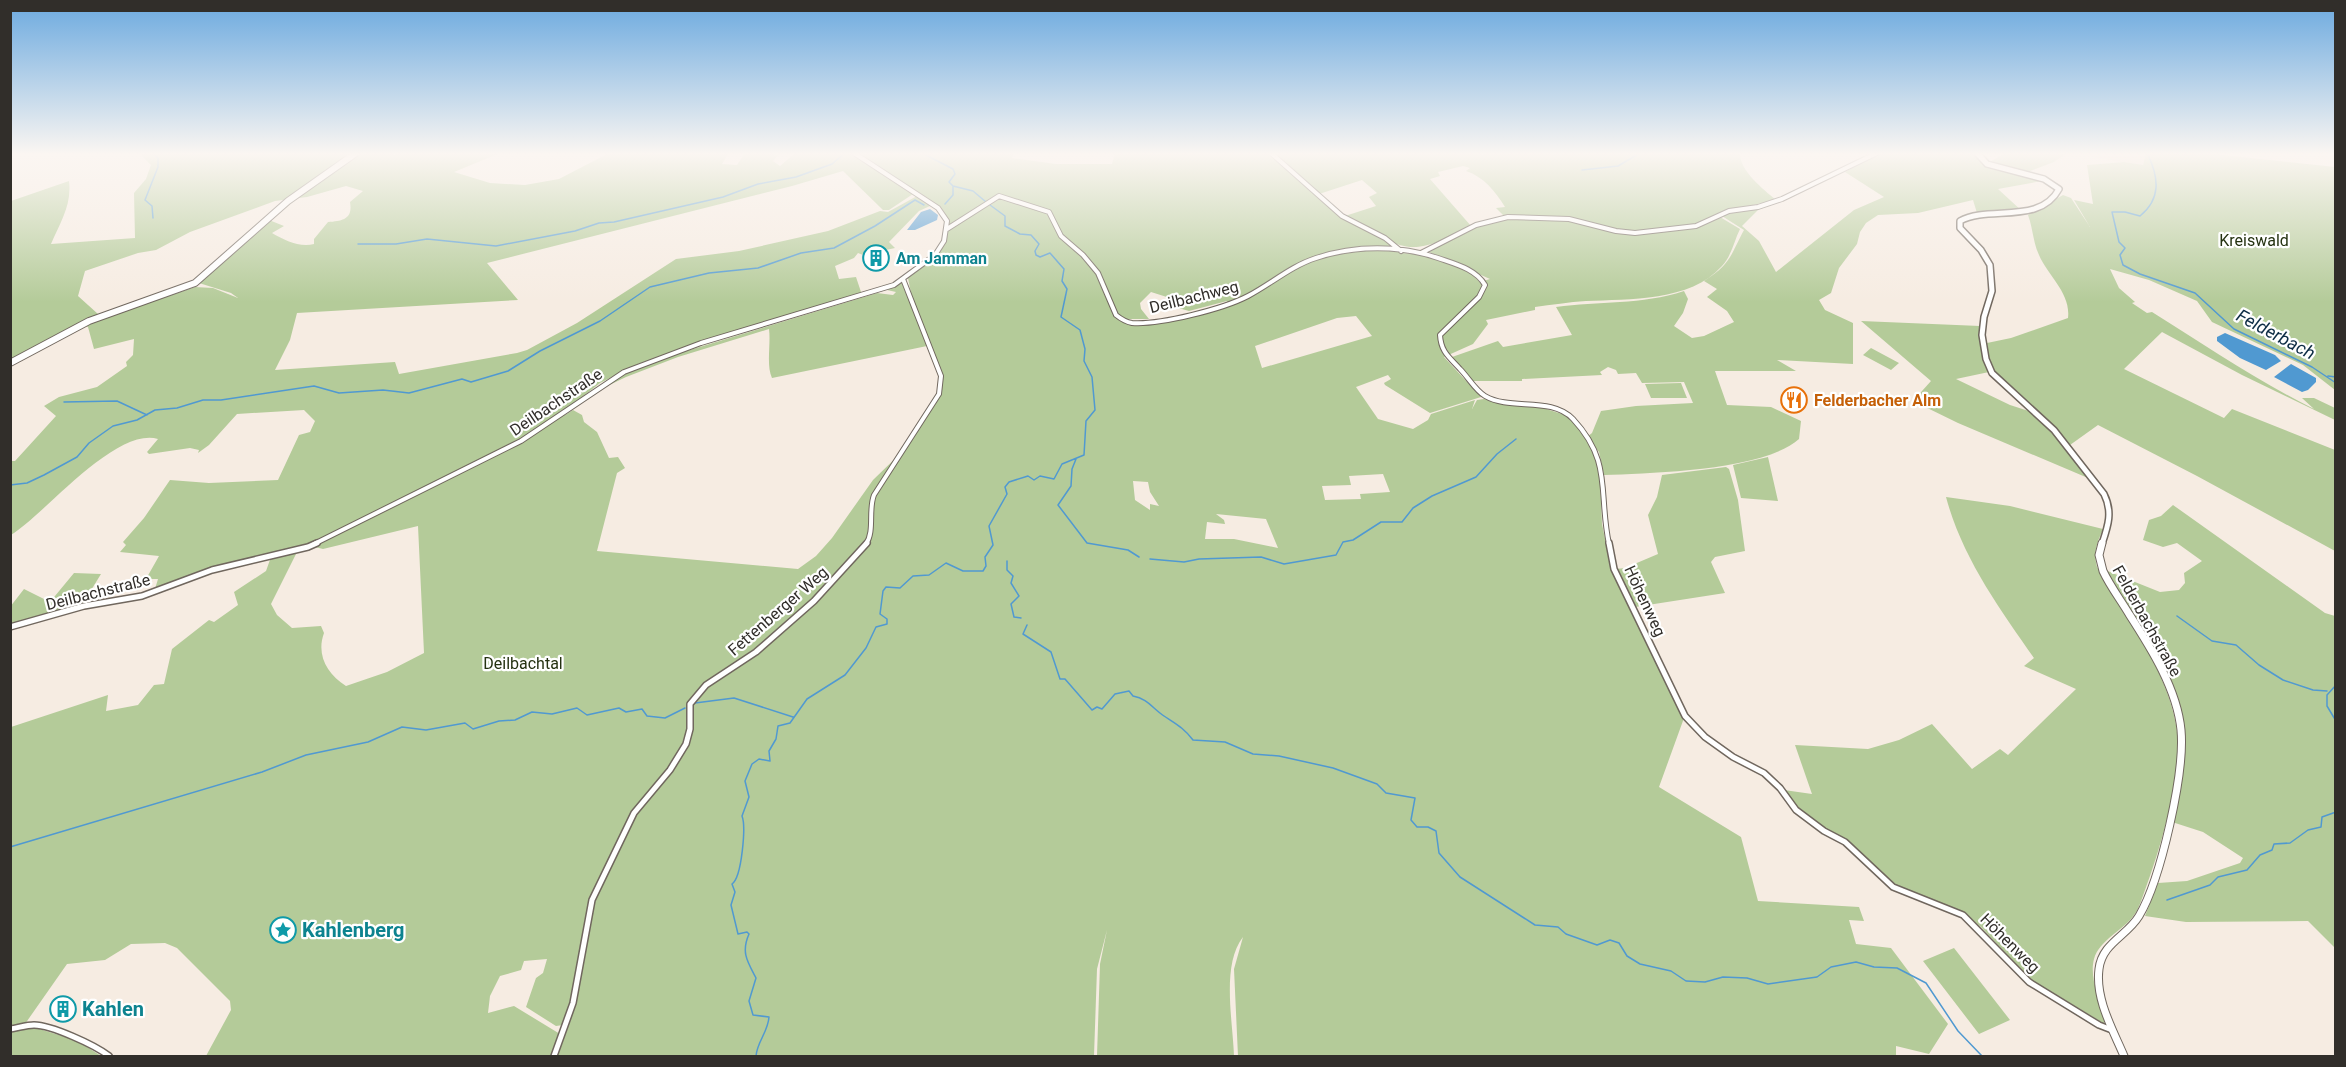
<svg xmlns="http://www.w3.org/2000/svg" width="2346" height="1067" font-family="Roboto,sans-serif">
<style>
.built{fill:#efdfd0}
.green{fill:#b4cb99;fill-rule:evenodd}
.water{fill:#5099d1}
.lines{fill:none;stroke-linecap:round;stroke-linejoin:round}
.stream{stroke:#5099d1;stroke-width:1.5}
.minor-far1-casing{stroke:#70675e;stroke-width:6}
.minor-casing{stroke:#70675e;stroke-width:8}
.tertiary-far1-casing{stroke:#70675e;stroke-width:8}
.tertiary-casing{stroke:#70675e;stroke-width:9}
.secondary-casing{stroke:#70675e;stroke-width:8}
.minor-far1{stroke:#fff;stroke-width:4}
.minor{stroke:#fff;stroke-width:5}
.tertiary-far1{stroke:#fff;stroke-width:5}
.tertiary{stroke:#fff;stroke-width:7}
.secondary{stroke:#fff;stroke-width:6}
.labels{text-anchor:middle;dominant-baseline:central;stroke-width:4.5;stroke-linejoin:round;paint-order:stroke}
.park-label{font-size:16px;fill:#253211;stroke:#fff}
.culture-label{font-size:16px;font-weight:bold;fill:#0d838f;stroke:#fff;text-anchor:start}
.street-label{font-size:16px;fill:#312e2a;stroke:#fff}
.food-label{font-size:16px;font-weight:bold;fill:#c56008;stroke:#fff;text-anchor:start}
.water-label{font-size:18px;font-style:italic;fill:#0e2d45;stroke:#fff}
.near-culture-label{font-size:20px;font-weight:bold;fill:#0d838f;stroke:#fff;text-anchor:start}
</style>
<rect width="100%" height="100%" fill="#f6ece2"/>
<path class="built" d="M2087,153H2146L2143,166L2094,157Z"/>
<path class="green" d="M139,153H395L393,156L397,153H500L454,172L490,183L525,185L559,179L609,153H729L722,164L737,165L745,153H776L774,156L780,153L773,161L780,166L794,154L852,153L913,194L889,210H883L843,171L792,186L487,263L518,300L297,313L290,340L275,370L395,362L399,374L517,353L527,350L577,323L676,259L739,251L828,231L880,211L888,212L917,196L930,206L919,211L889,242L895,248L863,255L858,253L854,258L835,266L839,279L856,277L862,295L701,342L638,364L600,383L562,413L565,415L573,410L582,415L584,422L597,432L609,458L618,457L625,468L617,473L597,551L798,569L816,556L832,538L873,480L906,448L942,387L943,381L927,346L772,378C766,365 771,344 769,329L678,357L626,377L595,392L625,374L670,356L877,293L893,295L896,292L887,290L903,282L908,293H911L908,278C928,262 950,249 949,221L940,209L857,153H1014L1012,158L1056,164H1112L1115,153H1269L1348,221L1387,240L1402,253L1424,255L1453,264L1469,272L1480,282L1490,279L1427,251L1488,222L1506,218L1569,219L1615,231L1645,234L1697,227L1720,217L1740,229C1734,241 1732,255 1722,266C1690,302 1629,299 1586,301C1569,302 1551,305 1535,307V310L1486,320L1488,324L1473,344L1444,357L1481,397L1430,413L1385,385L1384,383L1391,379L1388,375L1356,387L1378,419L1413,429L1428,420L1431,414L1475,400L1472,409L1477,400L1484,399L1540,407L1565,415L1571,419L1593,449L1600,476L1602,524L1611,568L1684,718L1659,787L1741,837L1758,901L1859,907L1864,921L1849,920L1856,944L1891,948L1948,1024L1929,1054L1896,1046V1056H1238L1234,969L1243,937C1221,965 1233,1022 1234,1056H1097L1100,964L1107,930L1097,969L1094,1056H557L576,1004L595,899L635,816L672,770L686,738L668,768L632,813L589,901L572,997L563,1025L556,1026L526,1007L536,978L543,973L547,959L524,961L521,970L500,976L490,996L488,1013L514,1006L560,1034L551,1056H206L231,1010L230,1001L177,948L165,943L131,944L105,960L67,964L25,1024L11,1027V727L108,695L106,711L138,705L154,685L164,684L172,649L209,620L214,622L238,605L234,592L266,571L271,557L297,552L271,604L277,615L292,628L321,626L324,633C316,655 327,674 346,686L387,672L424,653L418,526L323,549L307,545L155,589L158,579H146L159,556L120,552L126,545L123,542L144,518L170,480L209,483L278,480L299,435L310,432L315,421L304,410L237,414L209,445L198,453L199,450L190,448L149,454L147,452L158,439C115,427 45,514 11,535V461H15L56,416L44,406L59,397L97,387L127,366L126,362L133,355L134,339L94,349L88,327L84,325L195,287L213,288L238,298L231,293L199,283L269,220L284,226L272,233C284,240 300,248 314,244V239L328,222C343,221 353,219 350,202L363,191L346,186L307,197L275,201L190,232L156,250L138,253L85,271L78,296L98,314L11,363V201L69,181C72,205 60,223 51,244L135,238L134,193L146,179L151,165ZM1151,292L1170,298L1164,304L1189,311L1227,301L1228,304C1206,310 1144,328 1125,319H1149L1141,309L1140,303ZM1356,316L1372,336L1262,368L1255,346L1337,318ZM1383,474L1390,492L1360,494L1361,499L1325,500L1322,486L1351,485L1349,476ZM1133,481L1148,482L1150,492L1159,506L1150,504V510L1135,500ZM1216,514L1266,519L1278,548L1234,539H1205L1207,522L1225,524L1224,520Z
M1272,153H1470L1484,155V153H1740C1739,170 1763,189 1776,200L1725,211L1694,224L1643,231L1618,230L1569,217L1504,216L1496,208L1505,207C1495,191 1484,177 1466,171L1470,168L1463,166L1438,172L1440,176L1430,179L1471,226C1407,260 1405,250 1345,216L1376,206L1369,197L1377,193L1362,180L1319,194Z
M1880,153H1976L1984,163L2042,181L1998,189L2023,212L1977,213L1973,200L1918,213L1878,215L1866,223L1860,232L1857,244L1839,268L1831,293L1819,300L1825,310L1853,323V364L1777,360L1796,371H1715L1727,405L1771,407L1801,421L1799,439C1763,471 1652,473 1604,475L1599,452L1587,437L1592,433L1601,411L1636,406L1693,403L1684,382L1642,383L1636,373L1618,374L1616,370L1608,367L1600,372L1602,375L1522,379V381H1471L1452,357L1498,341L1503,347L1572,335L1556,307C1598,301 1642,305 1684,291L1688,299L1683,313L1674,326L1692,338L1704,336L1734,322L1727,311L1707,297L1717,289L1704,281C1731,264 1730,256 1744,230L1722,216L1741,210L1771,205L1758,210L1742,226L1759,241L1776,272L1854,210L1884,197L1845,172Z
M2005,153H2067L2054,162L2025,173L1988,163Z
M2146,153H2206L2335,167V390L2303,365L2212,322L2197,301L2149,280L2110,269L2119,288L2135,302L2132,303L2147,313L2152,312C2206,346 2258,381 2314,409L2302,398H2314L2335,408V420L2242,375L2162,332L2124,369L2224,418L2232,409L2335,450V551L2197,476L2098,425L2070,445L2045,417L1996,375L1989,360L1987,343L2011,338L2068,318C2071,293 2048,276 2039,255C2033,243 2033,228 2028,215L2063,195L2071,198L2090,227L2074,200L2093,204L2087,165L2124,162L2143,165Z
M1861,321L1980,326L1989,372L1956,379L2010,405L2035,413L2058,438L2088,478L1958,423L1913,401L1931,381Z
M1871,348L1899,363L1891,370L1863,355Z
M1681,383L1687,398H1651L1645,384Z
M1768,457L1778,501L1741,498L1733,465Z
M1726,467L1729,469L1738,500L1745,551L1715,557L1711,562L1725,593L1635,607L1616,569L1625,568L1658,554L1648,515L1657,497L1662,475Z
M1946,497L2010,506L2103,529C2097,543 2093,552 2097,567C2125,613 2167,671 2176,725C2184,770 2161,847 2145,890C2142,898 2139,909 2134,915C2124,930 2099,940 2094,959C2089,978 2100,1003 2107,1021L2103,1023L2030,979L1981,927L1961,911L1904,891L1864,858L1797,809L1784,790L1812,794L1795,745L1868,749L1899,740L1932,724L1972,769L2000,749L2008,755L2076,689L2024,666L2034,658C1999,608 1962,557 1946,497Z
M2173,505L2325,613L2335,616V948L2308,921L2186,922L2145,916L2158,883L2187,881L2240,863L2243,858L2203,832L2172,822C2178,786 2189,751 2181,715L2137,621L2105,570L2160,592L2179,590L2185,583L2184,573L2202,561L2177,543L2163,547L2143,540L2149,520L2161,516Z
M74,573L101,574L82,605L11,624L10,607L24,589L50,602Z
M1954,948L2010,1020L1979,1034L1923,961Z
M33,1027L78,1041L101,1056H11L10,1031Z"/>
<path class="water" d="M930,209L938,215L937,220L915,230H907L921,212Z
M2225,333L2275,355L2281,361L2266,370L2240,358L2217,341V337Z
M2291,364L2316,378V382L2308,390L2302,392L2274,377Z"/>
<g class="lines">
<path class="stream" d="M153,153L158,158V167L145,200L152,206L153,218
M922,153L953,169L955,174L949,182L953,186L973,191L986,202
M2150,153L2148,155C2159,178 2161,199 2140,216L2125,212H2112L2119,242L2125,248L2120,255L2123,265L2140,274L2195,293L2234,329L2312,367L2336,383
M1582,170L1618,166L1640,153
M945,204L953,195V187
M358,244H396L427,239L496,246L575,231L599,223L614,222L723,197L758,184L796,177L832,164L845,153
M2328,376L2336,377
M64,402L117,401L147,415
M1076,459L1072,469L1071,486L1058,505L1087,543L1128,550L1139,557
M10,485L27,483L44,475L77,457L89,443L113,426L137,420L155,410L177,408L203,400H221L314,386L339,393L383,390L409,393L462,379L471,382L508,371L540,351L600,321L650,287L709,273L758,268L801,253L834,248L875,226L915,200L924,205
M1150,559L1184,562L1199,559L1261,557L1284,564L1336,555L1343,542L1353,540L1381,522H1402L1413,508L1432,496L1476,477L1497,454L1516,439
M1007,561V570L1013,576L1011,583L1019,596L1011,604L1014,617L1021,618
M2177,616L2212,641L2236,645L2259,665L2283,680L2313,690L2327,691
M1027,625L1023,634L1051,652L1060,679H1065L1092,710L1097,707L1102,709L1115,694L1129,691L1133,696C1148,699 1152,708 1164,716C1176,724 1184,728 1193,740L1225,742L1253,754L1279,756L1333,768L1377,784L1386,793L1415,798L1411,820L1417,827H1428L1436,831L1439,853L1460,877L1535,925L1558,927L1566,934L1597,945L1610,940L1619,943L1627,956L1640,964L1671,971L1686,981L1705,982L1723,977L1747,978L1768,984L1817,977L1831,967L1856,962L1874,967L1897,968L1926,983L1958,1031L1982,1056
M2336,685L2327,695V706L2336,721
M695,703L734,698L793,717
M10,847L262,772L306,755L368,742L402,727L426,730L465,723L473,729L499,721L515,720L532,712L552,714L577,708L587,715L619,708L626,712L642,709L647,716L665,718L685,708
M2167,900L2210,885L2218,877L2247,870L2260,855L2272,850L2274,844L2290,843L2308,830L2321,827L2322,817L2336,812
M756,1056C757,1042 768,1032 769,1017L753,1015L749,1001L756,978C747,961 741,952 749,934L747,932L738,934L731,905L735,892L732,884C742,877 746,826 742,816L749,797L745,781L752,764L759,759L770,761L769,751L776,739L778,726L790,723L807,699L845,675L866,648L876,627L887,624V619L880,614L883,591L886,587L900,588L913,576L929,575L946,563L963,571H983L986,566L985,557L993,545L989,526L1007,494L1005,487L1009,482L1028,476L1034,480L1040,476L1054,479L1062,464L1084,455L1086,421L1095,410L1092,377L1084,361L1085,349L1080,330L1061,317L1067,289L1062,281L1064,269L1050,253L1040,257L1036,255L1035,251L1039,244L1031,235L1020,234L1005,226V216L990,205"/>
<g class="minor-far1-casing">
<path id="minor-far1" d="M1271,153L1342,216L1385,238L1401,251
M947,229L999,196L1049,212L1061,236L1083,255L1098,273L1116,315C1121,319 1126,322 1132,323C1160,325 1223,309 1248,296C1271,284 1291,266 1316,258C1355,245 1400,245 1438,258C1455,264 1476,269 1485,285L1479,297L1440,335C1441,352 1449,357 1460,369C1468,377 1476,391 1485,396C1511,411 1551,396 1573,419C1613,462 1598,493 1609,544
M1421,253L1476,225L1508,217L1569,219L1616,231L1635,233L1696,226L1729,211L1758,207L1782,199L1877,153
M314,544L521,441L624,372L701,343L894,285L935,255L944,241L947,221L938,208L854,153
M866,544C875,531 868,510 874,495L939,394L941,376L903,279"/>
</g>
<g class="minor-casing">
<path id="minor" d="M1609,543L1614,569L1685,716L1705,737L1733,757L1764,773L1780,788L1796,810L1824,831L1845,842L1893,887L1963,915L2029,982L2099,1025L2112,1030
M10,627L84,606L142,596L212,570L308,547L317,543
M10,1029C18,1028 26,1025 34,1025C51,1025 95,1045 109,1056
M554,1056L573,1003L592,900L634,813L670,770L686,744L690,729V704L706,685L756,652L814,601L867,543"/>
</g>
<g class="tertiary-far1-casing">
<path id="tertiary-far1" d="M1977,153L1987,164L2044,179L2059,189C2040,225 1989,205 1960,221V228L1981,250L1990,265L1992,291L1984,317L1982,335L1986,359L1992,373L2054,430L2104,494C2113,512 2108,526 2102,544"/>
</g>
<g class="tertiary-casing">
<path id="tertiary" d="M2102,543L2099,555L2103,571C2110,586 2120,599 2129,614C2151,648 2177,689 2181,730C2185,772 2161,879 2139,916C2127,936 2102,943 2099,969C2095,999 2113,1030 2124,1056"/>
</g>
<g class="secondary-casing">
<path id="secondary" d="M10,363L89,321L195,283L288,201L356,153"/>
</g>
<use href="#minor-far1" class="minor-far1"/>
<use href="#minor" class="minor"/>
<use href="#tertiary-far1" class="tertiary-far1"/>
<use href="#tertiary" class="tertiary"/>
<use href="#secondary" class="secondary"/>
</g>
<linearGradient id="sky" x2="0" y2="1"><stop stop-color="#6ba9df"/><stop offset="0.51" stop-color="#fbf6f2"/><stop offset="1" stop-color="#fbf6f2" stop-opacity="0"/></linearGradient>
<rect width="2346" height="302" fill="url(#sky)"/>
<defs>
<g id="building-ring" transform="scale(1.35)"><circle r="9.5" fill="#fff" stroke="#0f9aa8" stroke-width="1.5"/><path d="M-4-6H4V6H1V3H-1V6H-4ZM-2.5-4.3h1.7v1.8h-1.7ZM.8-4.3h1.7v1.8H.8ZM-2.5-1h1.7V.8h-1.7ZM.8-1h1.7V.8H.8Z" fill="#0f9aa8"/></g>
<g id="restaurant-ring" transform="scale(1.35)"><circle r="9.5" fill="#fff" stroke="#e8710a" stroke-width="1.5"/><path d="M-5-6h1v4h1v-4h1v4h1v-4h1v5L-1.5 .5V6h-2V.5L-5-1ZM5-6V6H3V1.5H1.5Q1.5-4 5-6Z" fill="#e8710a"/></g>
<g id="sight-ring" transform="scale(1.35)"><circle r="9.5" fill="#fff" stroke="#0f9aa8" stroke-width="1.5"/><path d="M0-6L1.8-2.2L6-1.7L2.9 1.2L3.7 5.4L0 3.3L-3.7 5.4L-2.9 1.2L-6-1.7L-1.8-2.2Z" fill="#0f9aa8"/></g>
</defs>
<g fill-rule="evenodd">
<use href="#building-ring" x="876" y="258"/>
<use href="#restaurant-ring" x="1794" y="400"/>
<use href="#sight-ring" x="283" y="930"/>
<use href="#building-ring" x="63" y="1009"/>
</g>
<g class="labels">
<g class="park-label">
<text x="2254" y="240">Kreiswald</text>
<text x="523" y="663">Deilbachtal</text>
</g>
<g class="culture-label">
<text x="896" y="258">Am Jamman</text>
</g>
<g class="street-label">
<text transform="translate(1194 297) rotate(-14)">Deilbachweg</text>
<text transform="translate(556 402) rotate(-34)">Deilbachstraße</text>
<text transform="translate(98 592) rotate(-14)">Deilbachstraße</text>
<text transform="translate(1645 601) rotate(65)">Höhenweg</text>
<text transform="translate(778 611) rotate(-41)">Fettenberger Weg</text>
<text transform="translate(2147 621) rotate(61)">Felderbachstraße</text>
<text transform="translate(2010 943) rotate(45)">Höhenweg</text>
</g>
<g class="food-label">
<text x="1814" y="400">Felderbacher Alm</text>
</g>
<g class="water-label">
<text transform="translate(2276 334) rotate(28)">Felderbach</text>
</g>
<g class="near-culture-label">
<text x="302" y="930">Kahlenberg</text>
<text x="82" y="1009">Kahlen</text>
</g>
</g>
<rect width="2346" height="1067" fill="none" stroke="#312e2a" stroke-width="24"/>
</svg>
